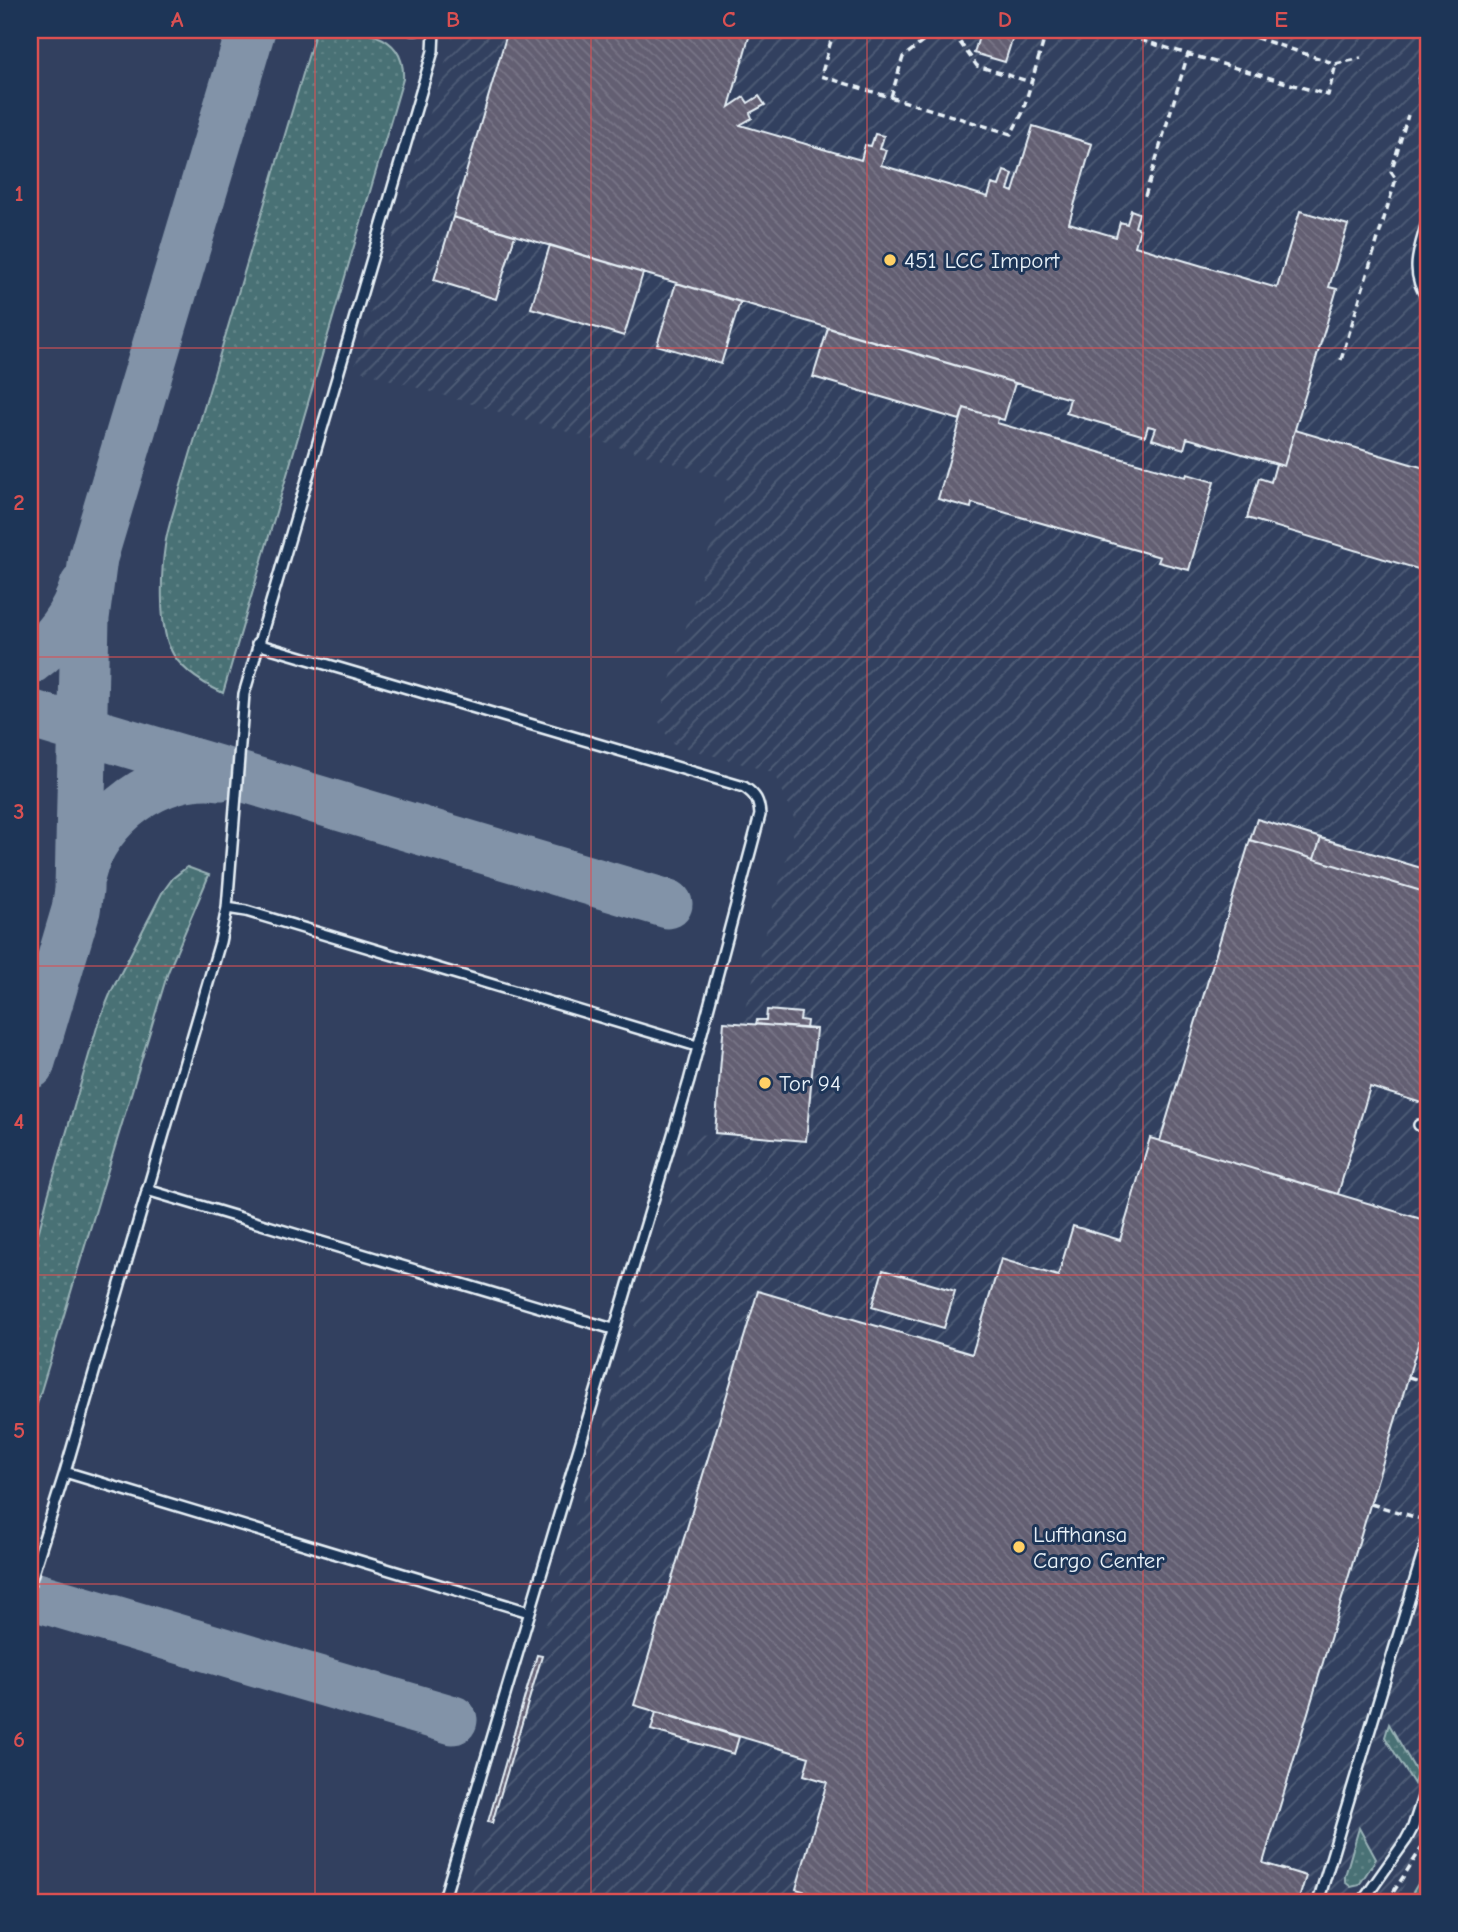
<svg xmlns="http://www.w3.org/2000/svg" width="1458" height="1932" font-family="'Comic Neue',sans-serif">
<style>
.built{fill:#32415f}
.industrial{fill:url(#industrial-furrows)}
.grass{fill:url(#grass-dots);stroke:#98b1b6;stroke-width:2}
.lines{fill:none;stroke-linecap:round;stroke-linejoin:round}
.taxiway{stroke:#8293a8;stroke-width:49}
.building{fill:url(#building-back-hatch);stroke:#e8f1f8;stroke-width:2}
.service-casing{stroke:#e8f1f8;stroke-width:14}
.path{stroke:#e8f1f8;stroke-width:3.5;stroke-dasharray:7 5;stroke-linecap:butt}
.service{stroke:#1d3557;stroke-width:9}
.grid{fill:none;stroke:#da5052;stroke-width:2;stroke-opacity:0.55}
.poi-dot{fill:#ffd166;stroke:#1d3557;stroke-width:2.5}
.labels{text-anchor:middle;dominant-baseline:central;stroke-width:6;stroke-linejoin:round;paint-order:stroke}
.poi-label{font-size:23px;fill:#e8f1f8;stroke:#1d3557;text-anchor:start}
.neatline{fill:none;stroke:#da5052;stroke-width:2.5}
.grid-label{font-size:23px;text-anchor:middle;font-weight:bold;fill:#da5052}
</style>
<defs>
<pattern id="industrial-furrows" width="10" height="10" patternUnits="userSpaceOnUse" patternTransform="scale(1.75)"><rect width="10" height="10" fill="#32415f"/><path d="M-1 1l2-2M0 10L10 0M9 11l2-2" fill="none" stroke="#505d77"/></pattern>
<pattern id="grass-dots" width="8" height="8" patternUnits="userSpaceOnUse" patternTransform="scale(1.75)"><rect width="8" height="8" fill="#497175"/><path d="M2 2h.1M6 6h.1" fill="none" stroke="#638689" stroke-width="1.8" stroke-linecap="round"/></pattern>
<pattern id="building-back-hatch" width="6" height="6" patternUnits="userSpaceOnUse" patternTransform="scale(1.75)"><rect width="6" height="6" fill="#635e72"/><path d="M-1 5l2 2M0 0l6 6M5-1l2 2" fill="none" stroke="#797687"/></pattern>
</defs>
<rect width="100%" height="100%" fill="#1d3557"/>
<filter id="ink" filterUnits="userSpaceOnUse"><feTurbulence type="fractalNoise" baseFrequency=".0143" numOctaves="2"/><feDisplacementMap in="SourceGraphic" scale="14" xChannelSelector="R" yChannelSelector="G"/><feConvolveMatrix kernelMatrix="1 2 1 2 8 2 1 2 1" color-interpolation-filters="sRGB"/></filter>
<g filter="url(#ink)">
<path class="built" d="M30,30H1428V1902H30Z"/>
<path class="industrial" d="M455,30H1428V1846L1394,1902H464L688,1144L701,1135L715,1133L724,1022L741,1023L796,823L775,773L672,744L658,720L730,480L354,369Z"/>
<path class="grass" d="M316,30C353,30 406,28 403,79L223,693C204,684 179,669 170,648C159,625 161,572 165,546C167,530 173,514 177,499Z
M187,867L209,875L168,972L30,1427V1265L48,1196L98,1024L111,992L162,893L173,878Z
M1389,1724L1417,1773L1414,1784L1385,1737Z
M1359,1828L1376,1859L1359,1885L1351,1887L1345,1882V1876Z
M1428,1867V1902H1407Z"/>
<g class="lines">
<path class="taxiway" d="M30,660C56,641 74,617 84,586
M30,714L668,904
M81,875C95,816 159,768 220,776
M30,1065L76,910L79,890L85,618L93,558L251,30
M30,1595L453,1720"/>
</g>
<path class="building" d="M508,30H751L729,107L744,97L748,103L759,96L765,105L750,113L752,118L740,125L861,160L865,145L871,146L875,134L884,136L880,149L886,150L881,165L988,197L992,184L999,186L1004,171L1013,174L1008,190L1013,192L1033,126L1092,144L1069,223L1116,237L1120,222L1127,224L1131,210L1139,213L1135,227L1140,229L1135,246L1277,288L1300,211L1348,225L1329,287L1337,289L1284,466L1187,438L1184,449L1152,439L1156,428L1148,426L1145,436L1066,413L1070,399L453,217Z
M981,30H1015L1005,62L974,53Z
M453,217L515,235L496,299L434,280Z
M550,245L643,273L624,336L531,308Z
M676,283L740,302L721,364L657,345Z
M828,328L1015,383L1004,420L964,408L960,420L813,377Z
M964,408L998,418L997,423L1186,477L1187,474L1214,482L1189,570L1158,562L1160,557L972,503L971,508L938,499Z
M1295,430L1428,469V572L1247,518L1259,478L1271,482L1276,464L1284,466Z
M1257,819L1321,838L1314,859L1250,840Z
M1321,838L1428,870V893L1314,859Z
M1250,840L1428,893V1105L1370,1087L1338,1194L1160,1141Z
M767,1010L801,1013L800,1020L807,1021L806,1029L756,1024L757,1020H766Z
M724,1022L816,1029L806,1141L715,1133Z
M1150,1138L1428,1221V1311L1263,1863L1306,1876L1298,1902H807L810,1893L796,1889L827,1782L804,1775L809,1757L634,1705L758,1291L972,1354L1001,1259L1058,1276L1073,1226L1120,1240Z
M883,1270L955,1291L944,1328L872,1307Z
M537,1655L542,1656L492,1823L488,1822Z
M656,1712L739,1737L734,1754L651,1730Z"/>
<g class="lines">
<g class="service-casing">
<path id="service" d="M412,30H416
M1424,82L1428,67
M1428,219C1420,249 1408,271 1428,299
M257,644L744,787C756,795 759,801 760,815L689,1081L443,1902
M227,908L246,911L697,1046
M1419,1125L1428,1128
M147,1190L613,1329
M65,1472L529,1612
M30,1583L65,1472L220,942L227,908L244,694L433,51L434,30
M1318,1902L1428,1537
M1362,1902L1406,1840L1413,1827L1428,1782"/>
</g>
<path class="path" d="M834,30L821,76L1011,134L1022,114L1047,30
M1106,30L1328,95L1336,64
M1233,30L1336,64L1361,58
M891,97L903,57L933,34L959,41L977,66L1031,82
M1145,196L1188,54
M1341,360L1396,179L1391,172L1408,115
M1409,1377L1428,1383
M1371,1504L1428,1521
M1387,1902L1428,1838"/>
<use href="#service" class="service"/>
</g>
</g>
<path class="grid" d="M315,30V1902M591,30V1902M867,30V1902M1143,30V1902M30,348H1428M30,657H1428M30,966H1428M30,1275H1428M30,1584H1428"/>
<g class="poi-dot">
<circle cx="890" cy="260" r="7"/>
<circle cx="765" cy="1083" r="7"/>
<circle cx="1019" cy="1547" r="7"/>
</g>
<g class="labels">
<g class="poi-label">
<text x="904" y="260">451 LCC Import</text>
<text x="779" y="1083">Tor 94</text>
<text x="1033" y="1534">Lufthansa<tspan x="1033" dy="26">Cargo Center</tspan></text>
</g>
</g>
<rect width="1458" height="1932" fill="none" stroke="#1d3557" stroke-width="77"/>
<rect x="38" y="38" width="1382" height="1856" class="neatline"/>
<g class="grid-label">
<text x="177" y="27">A</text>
<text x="453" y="27">B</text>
<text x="729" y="27">C</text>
<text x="1005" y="27">D</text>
<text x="1281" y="27">E</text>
<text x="19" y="201">1</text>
<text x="19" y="510">2</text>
<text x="19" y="819">3</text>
<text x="19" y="1129">4</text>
<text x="19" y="1438">5</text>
<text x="19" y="1747">6</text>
</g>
</svg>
